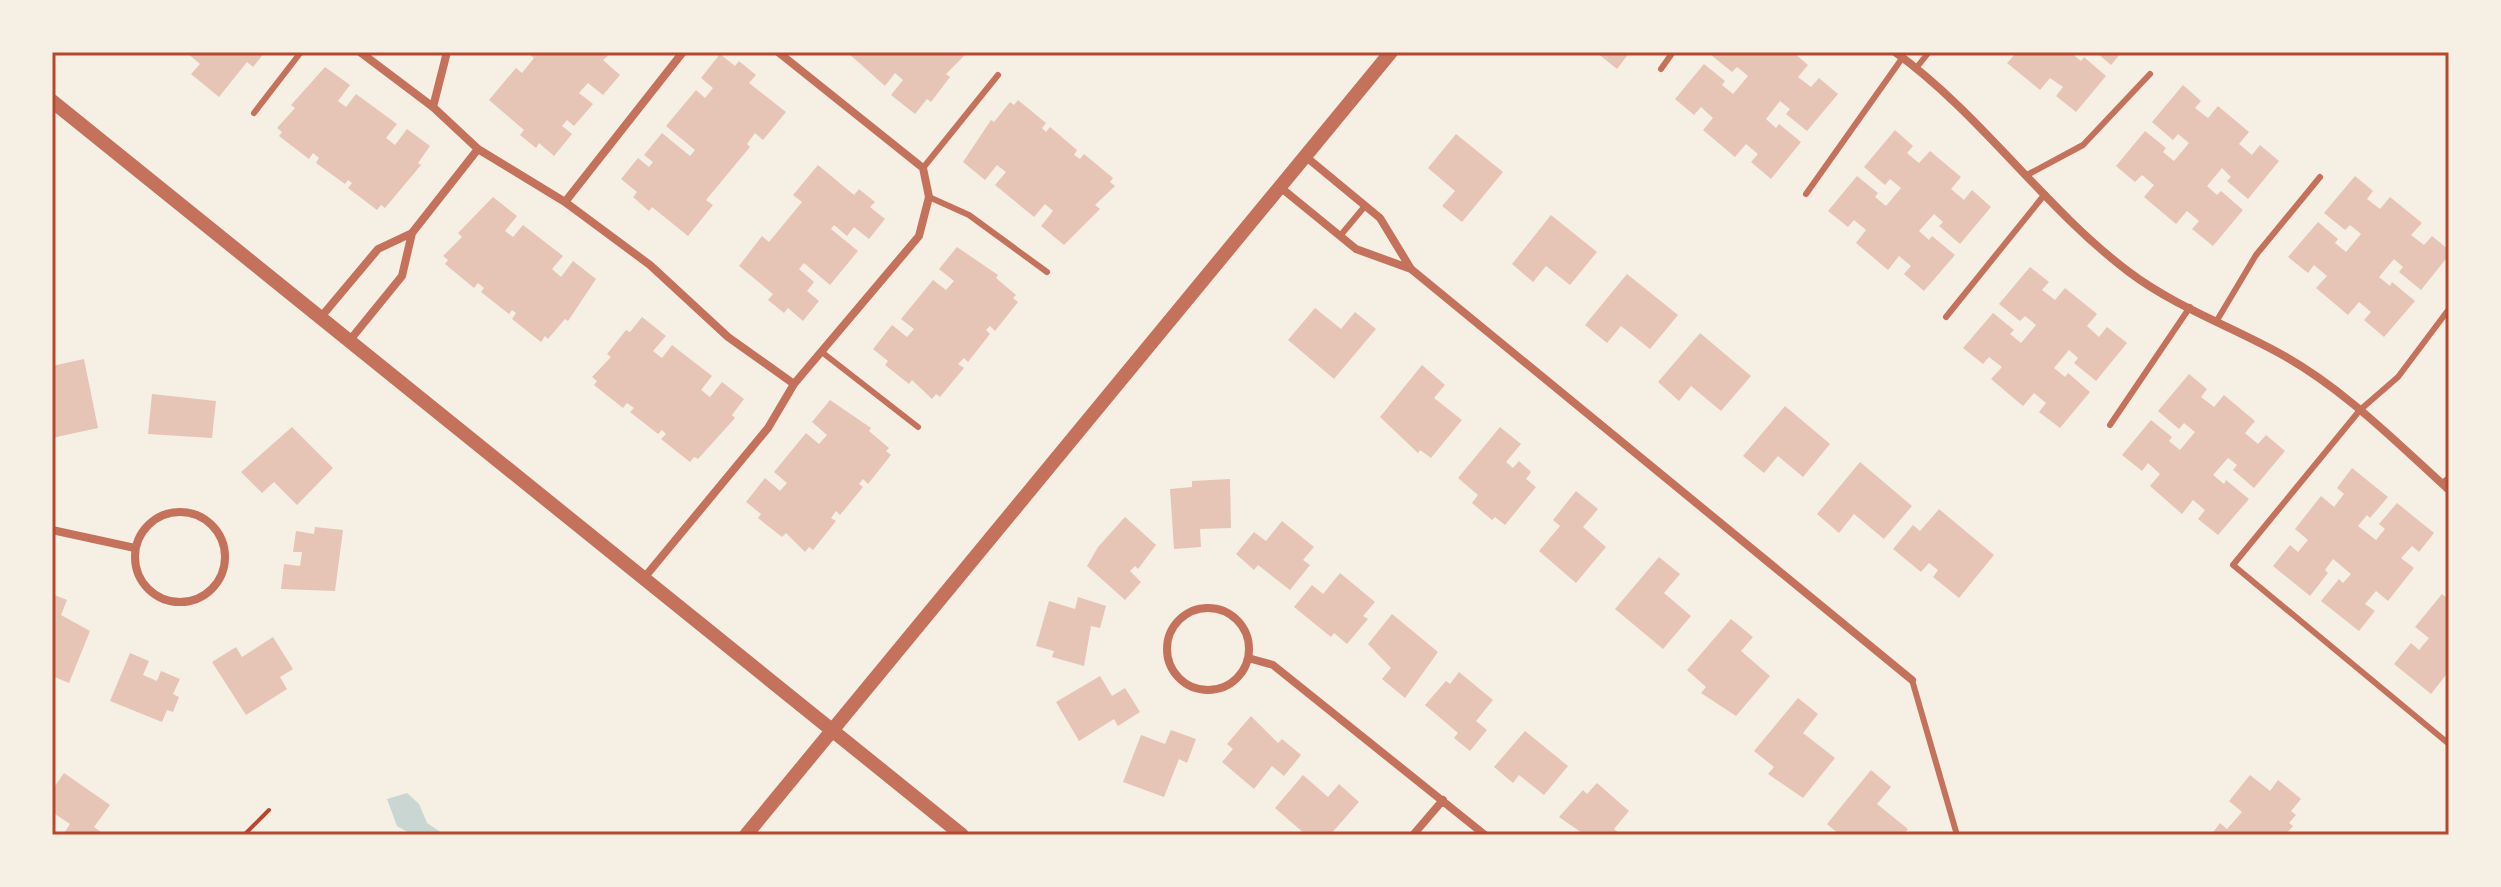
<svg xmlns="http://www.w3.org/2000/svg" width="2501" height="887" font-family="'Zilla Slab',serif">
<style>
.water{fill:#c9d6d2}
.building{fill:#e6c5b7}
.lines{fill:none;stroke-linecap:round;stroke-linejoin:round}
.path{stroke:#b5482f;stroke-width:4}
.service{stroke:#c5725c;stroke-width:6}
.minor{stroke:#c5725c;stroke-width:8}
.tertiary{stroke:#c5725c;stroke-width:14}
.neatline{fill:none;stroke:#b5482f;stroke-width:3}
</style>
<rect width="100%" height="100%" fill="#f6efe4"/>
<path class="water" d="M407,793L419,804L427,823L445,835H413L397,826L387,799Z"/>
<path class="building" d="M186,52H265L253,67L247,62L219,97L191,74L200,64Z
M527,52H603L608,56L603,60L620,75L603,95L588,83L579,93L593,104L574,126L567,120L562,126L572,134L554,156L539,143L536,148L520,135L524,130L489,100L516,68L522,73L534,58Z
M847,52H962L965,55L946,74L950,77L931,102L927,99L915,114L891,95L903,80L895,73L885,86Z
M1596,52H1630L1617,69Z
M1713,52H1793L1808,65L1798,77L1811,87L1819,78L1838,94L1807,131L1786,114L1790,109L1780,101L1766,119L1776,128L1779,124L1801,142L1771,179L1751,162L1758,154L1746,144L1735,157L1703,130L1713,118L1701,107L1694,115L1675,99L1704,64L1725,81L1722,85L1733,94L1748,76L1737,67L1732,72L1711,55Z
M2017,52H2070L2081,61L2084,57L2106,76L2076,112L2056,96L2063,87L2050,78L2040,90L2007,63Z
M2096,52H2122L2111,65Z
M720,54L735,66L739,61L756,75L749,83L786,112L763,140L755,133L747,144L750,147L706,200L713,205L688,236L652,207L649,211L633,197L637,192L621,179L638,158L649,167L653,162L644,155L662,133L690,156L695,150L666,126L696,90L705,98L713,88L701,78Z
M325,67L350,85L338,101L346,107L356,94L397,124L386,138L395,145L407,129L430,146L418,163L421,165L385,208L381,205L377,210L348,188L352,183L348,180L345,184L316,163L319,158L313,153L309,159L279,136L282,132L277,128L295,108L291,105Z
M2183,85L2201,101L2195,108L2208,118L2218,106L2249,132L2239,144L2252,155L2260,145L2279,161L2248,199L2227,181L2231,177L2222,168L2207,186L2217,195L2221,191L2243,210L2213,246L2192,229L2199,221L2187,211L2176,224L2144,197L2154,185L2142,175L2135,182L2116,166L2145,131L2166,148L2163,152L2174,161L2189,143L2178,134L2173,140L2152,122Z
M1018,100L1046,123L1042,128L1046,132L1050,127L1077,150L1074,155L1080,159L1084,154L1113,178L1110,182L1115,186L1095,205L1100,209L1064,245L1041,226L1053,211L1045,204L1034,217L995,185L1006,172L997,165L985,180L963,162L991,120L994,122L1010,102L1014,105Z
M1895,130L1913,146L1907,153L1919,163L1930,151L1961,177L1951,189L1964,200L1972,190L1991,207L1960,244L1939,226L1943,222L1934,214L1919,231L1929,240L1932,236L1955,255L1924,291L1904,274L1911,266L1899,256L1888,270L1856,243L1866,230L1854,220L1848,227L1828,211L1857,176L1878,193L1875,197L1886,206L1901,188L1890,179L1885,185L1864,167Z
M1456,134L1503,172L1462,222L1442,206L1455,191L1428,168Z
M818,165L854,195L859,189L875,202L870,207L885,219L869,239L854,227L847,236L834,225L831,229L858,251L830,285L804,263L799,269L814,282L807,291L819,301L803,321L788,308L784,313L768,300L773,294L739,266L762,236L769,242L802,202L793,195Z
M2355,176L2373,191L2367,199L2380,209L2390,197L2422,223L2411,235L2424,245L2432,236L2449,250V255L2421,290L2399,272L2403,267L2394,259L2379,277L2390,286L2392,282L2415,301L2384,337L2364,320L2371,312L2359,302L2348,315L2316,288L2327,276L2314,265L2308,273L2288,257L2318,222L2338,239L2335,243L2346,252L2361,234L2350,225L2345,230L2324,213Z
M493,197L517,216L505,231L513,237L523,225L563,256L552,269L561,277L573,261L596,279L568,321L565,319L548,339L545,336L541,342L512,319L516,313L512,310L509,314L481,292L484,288L478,283L474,288L445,264L448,260L443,256L462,237L458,233Z
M1551,215L1597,252L1570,285L1546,266L1533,282L1512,264Z
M957,247L998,275L996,278L1016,295L1013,298L1018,302L995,331L990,326L986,330L990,334L968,362L964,358L958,364L964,368L940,397L936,394L932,399L912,380L909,384L885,365L888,361L873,349L892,325L907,337L914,329L901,319L933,280L946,290L954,281L939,269Z
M2030,267L2049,282L2042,290L2055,300L2065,288L2097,314L2087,326L2099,337L2107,327L2127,343L2096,381L2074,363L2078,358L2069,350L2054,368L2065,377L2068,373L2090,392L2060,428L2039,412L2046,403L2034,393L2023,406L1991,379L2002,367L1989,357L1983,364L1963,348L1993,313L2014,330L2010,334L2021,343L2036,325L2025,316L2020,321L1999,304Z
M1627,274L1678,315L1650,349L1621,326L1607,343L1585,325Z
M1315,308L1341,329L1355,312L1376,329L1334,379L1288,340Z
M642,317L666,336L653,351L662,358L672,345L712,376L701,390L710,397L722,382L744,399L732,415L735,418L698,459L694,457L690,462L661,439L666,434L662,430L658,434L630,412L634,408L627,403L623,408L594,385L597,381L592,377L611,357L607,354L626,330L630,332Z
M1700,333L1751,376L1721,411L1691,386L1679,401L1658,382Z
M84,359L98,428L52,438V366Z
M1422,365L1445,385L1434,398L1462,420L1431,458L1420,450L1418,453L1380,417Z
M2189,374L2207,389L2201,397L2214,407L2224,395L2255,421L2245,433L2258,444L2266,435L2285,451L2254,488L2233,470L2237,465L2228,458L2213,475L2224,484L2226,480L2249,499L2218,535L2198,519L2205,510L2193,500L2182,514L2150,486L2160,474L2148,463L2142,471L2122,455L2151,420L2172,437L2169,441L2180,450L2195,432L2184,423L2179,429L2158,411Z
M152,394L216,401L212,438L148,434Z
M830,400L871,428L869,431L889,448L886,451L891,455L868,484L863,479L859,484L863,487L840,515L836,511L831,518L836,521L813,550L809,547L805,552L786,533L782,537L758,518L761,514L746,502L765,478L780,491L787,483L774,472L806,433L819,444L827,435L812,422Z
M1785,406L1830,444L1803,477L1778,456L1764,473L1743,456Z
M292,427L333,468L297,505L274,482L262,493L241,472Z
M1500,427L1521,444L1506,462L1513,468L1519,461L1531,472L1526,479L1536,487L1505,525L1495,517L1492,520L1472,503L1478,495L1458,478Z
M1860,462L1912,506L1884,539L1854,514L1839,533L1817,514Z
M2352,468L2388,497L2370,518L2367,515L2358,526L2376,540L2385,529L2379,524L2397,503L2434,533L2419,552L2412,546L2401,558L2414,568L2388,601L2376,591L2365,604L2375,611L2359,631L2321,601L2339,579L2343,583L2351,574L2333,559L2325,570L2328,573L2310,596L2273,566L2290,545L2298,552L2308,540L2295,529L2321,496L2334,507L2344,494L2337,488Z
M1230,479L1231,528L1200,529L1201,547L1174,549L1170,489L1192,487V481Z
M1576,491L1598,509L1583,527L1606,547L1576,583L1539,551L1560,526L1553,520Z
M1939,509L1994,555L1959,598L1933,577L1938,570L1929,563L1921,572L1893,549L1913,525L1920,531Z
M1125,517L1156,545L1138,569L1135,566L1130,571L1141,582L1125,600L1087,566L1098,547Z
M1282,521L1314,547L1303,560L1310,565L1290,590L1258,565L1254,570L1236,554L1254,532L1266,541Z
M315,527L343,530L335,591L281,589L284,564L300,566L302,552H293L296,531L314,534Z
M1659,557L1680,574L1664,593L1691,616L1663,649L1615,609Z
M1340,573L1375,602L1363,616L1368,619L1347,644L1334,633L1331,637L1294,607L1312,585L1323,594Z
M52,594L67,600L61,615L90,631L69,683L52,676Z
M2442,594L2449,600V663L2445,668L2449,671L2431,694L2394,664L2411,643L2419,650L2429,638L2415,627Z
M1078,597L1106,606L1100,628L1091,626L1084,666L1052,657L1054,651L1036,646L1049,601L1075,609Z
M1392,614L1438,652L1405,698L1382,679L1391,668L1368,644Z
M1731,619L1753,637L1741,651L1770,676L1736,716L1701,693L1706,687L1687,670Z
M273,637L293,669L280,677L287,689L246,715L212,662L236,647L242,657Z
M130,653L149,661L143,675L157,681L161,671L180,679L173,694L179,697L173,712L167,710L162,722L110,701Z
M1459,672L1493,700L1476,721L1487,730L1470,751L1454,738L1458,733L1425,705L1446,681L1450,684Z
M1100,676L1112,696L1125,688L1140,712L1118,726L1114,719L1079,741L1056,702Z
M1798,698L1818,714L1803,733L1835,758L1803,798L1768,774L1774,767L1754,751Z
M1251,716L1278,743L1282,739L1301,755L1284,776L1272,766L1254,789L1222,762L1233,749L1227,744Z
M1171,730L1196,739L1187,763L1179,759L1164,797L1123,782L1141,735L1165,744Z
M1525,731L1568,766L1544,795L1519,775L1513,783L1494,767Z
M1871,770L1891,787L1877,804L1908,829L1903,835H1840L1827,824Z
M64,773L110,805L94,827L101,832L98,835H63L70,824L52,812V790Z
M1303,775L1328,797L1339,784L1359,802L1330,835H1306L1275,808Z
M2250,775L2270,791L2278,780L2301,799L2291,811L2296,815L2289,823L2293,826L2285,835H2211L2220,823L2227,829L2242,812L2229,801Z
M1597,783L1629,811L1614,829L1621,835H1585L1559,817L1583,790L1587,794Z"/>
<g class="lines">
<path class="path" d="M244,835L269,810"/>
<path class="service" d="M1917,67L1929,52
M1661,69L1673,52
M254,113L301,52
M923,168L998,75
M2027,175L2083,145L2150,74
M1806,194L1903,57
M929,197L969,215L1047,272
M1340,236L1365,206
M2449,309L2398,377L2360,410L2233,565L2449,744
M1946,317L2045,194
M2216,322L2256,255L2320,177
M823,353L918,427
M2110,425L2190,307
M2442,483L2449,478
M1912,680L1957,835"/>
<path class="minor" d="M360,52L433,107L478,149L565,202L650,265L728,337L794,384
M1895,52C1983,116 2043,207 2129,272C2174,306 2230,326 2279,353C2343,388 2395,441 2449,490
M433,107L447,52
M1305,156L1380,218L1411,269L1912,680
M1280,187L1356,249L1411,269
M565,202L683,52
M412,233L478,149
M321,317L378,249L412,233L402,276L350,340
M135 557a45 45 0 1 1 90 0a45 45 0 1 1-90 0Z
M52,530L135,548
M644,578L768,428L794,384L919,236L929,197L923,168L778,52
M1167 649a41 41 0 1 1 82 0a41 41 0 1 1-82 0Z
M1248,658L1273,665L1485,835
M1413,835L1443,800"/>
<path class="tertiary" d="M52,101L962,835
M746,835L1391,52"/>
</g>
<rect width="2501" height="887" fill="none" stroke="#f6efe4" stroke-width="108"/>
<rect x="54" y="54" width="2393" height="779" class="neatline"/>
</svg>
